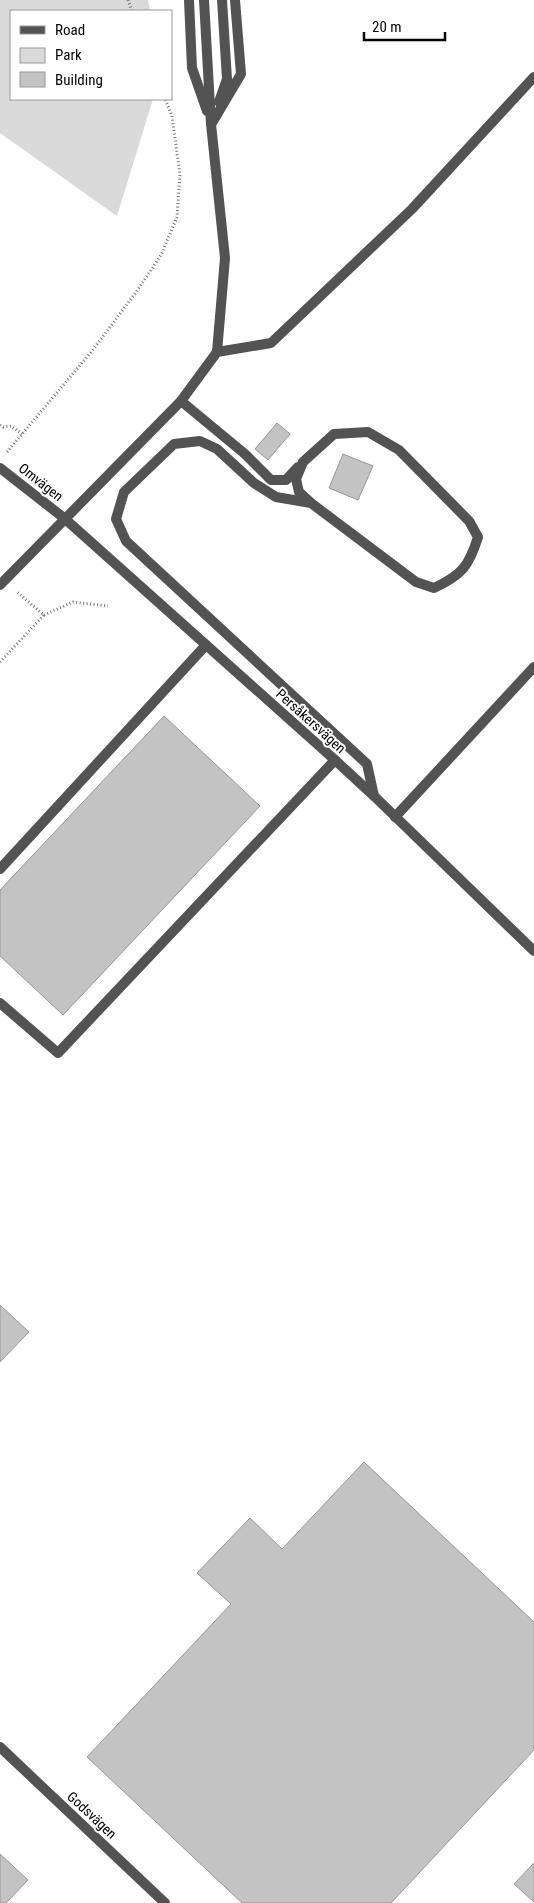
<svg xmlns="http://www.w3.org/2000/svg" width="534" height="1903" font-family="'Roboto Condensed',sans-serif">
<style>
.green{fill:#dadada}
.building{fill:#c3c3c3;stroke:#979797}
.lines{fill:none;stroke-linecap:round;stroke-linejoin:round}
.path{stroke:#757575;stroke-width:3;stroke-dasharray:1 2.5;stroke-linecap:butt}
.lane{stroke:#535353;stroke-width:10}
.street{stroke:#535353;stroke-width:10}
.labels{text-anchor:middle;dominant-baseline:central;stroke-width:4;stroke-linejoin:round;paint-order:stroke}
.street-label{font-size:14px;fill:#000;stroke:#fff}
</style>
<rect width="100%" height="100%" fill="#fff"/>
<path class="green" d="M0,0H148L150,11H11V99H153L117,216L0,133Z"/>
<path class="building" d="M277,423L290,434L268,460L255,449Z
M343,454L373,466L358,500L329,488Z
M164,716L260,806L63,1015L0,956V890Z
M0,1305L29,1332L0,1362Z
M364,1462L534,1622V1750L391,1903H242L87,1757L231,1604L197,1573L250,1518L282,1549Z
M0,1854L28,1880L6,1903H0Z
M534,1863V1902L514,1884Z"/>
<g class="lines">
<path class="path" d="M128,0L132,11
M0,425L3,427L11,426L22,434
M7,452L92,351L137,291L161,255L177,217L180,175L172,116L165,99
M44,615L73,602L108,606
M0,662L44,615L17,592"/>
<path class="lane" d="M189,0L192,68L207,111
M204,0L211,124L225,258L217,352
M219,102L227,79L222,0
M212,123L241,74L235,0
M181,401L245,454L271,480H286L298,467
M311,503L299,492L296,479L303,462L334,434L368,432L399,450L469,521L478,537C469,566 462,575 434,588L416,582L311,503L276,497L254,483L217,449L200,441L174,444L124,492L116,519L126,541L367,764L374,796
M395,817L534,667
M0,869L206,645
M0,1003L58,1053L335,760"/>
<path class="street" d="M0,468L64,518L335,760L374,796L534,951
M0,585L181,401L217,352L271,343L412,209L534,77
M0,1747L165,1903"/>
</g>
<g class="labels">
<g class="street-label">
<text transform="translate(41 482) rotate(38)">Omvägen</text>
<text transform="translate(311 721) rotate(42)">Persåkersvägen</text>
<text transform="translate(92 1815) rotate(43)">Godsvägen</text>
</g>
</g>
<rect x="10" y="10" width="162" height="90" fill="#ffffff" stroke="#999999"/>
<rect x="20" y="26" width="25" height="8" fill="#535353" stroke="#999999"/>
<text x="55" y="35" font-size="15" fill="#000000">Road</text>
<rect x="20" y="48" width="25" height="15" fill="#dadada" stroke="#999999"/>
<text x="55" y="60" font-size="15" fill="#000000">Park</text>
<rect x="20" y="72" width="25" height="15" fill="#c3c3c3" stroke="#999999"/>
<text x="55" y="85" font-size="15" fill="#000000">Building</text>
<path d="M364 32v8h81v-8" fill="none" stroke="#000000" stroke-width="2.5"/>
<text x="372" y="32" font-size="15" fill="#000000" stroke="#ffffff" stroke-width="4" paint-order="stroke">20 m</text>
</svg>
